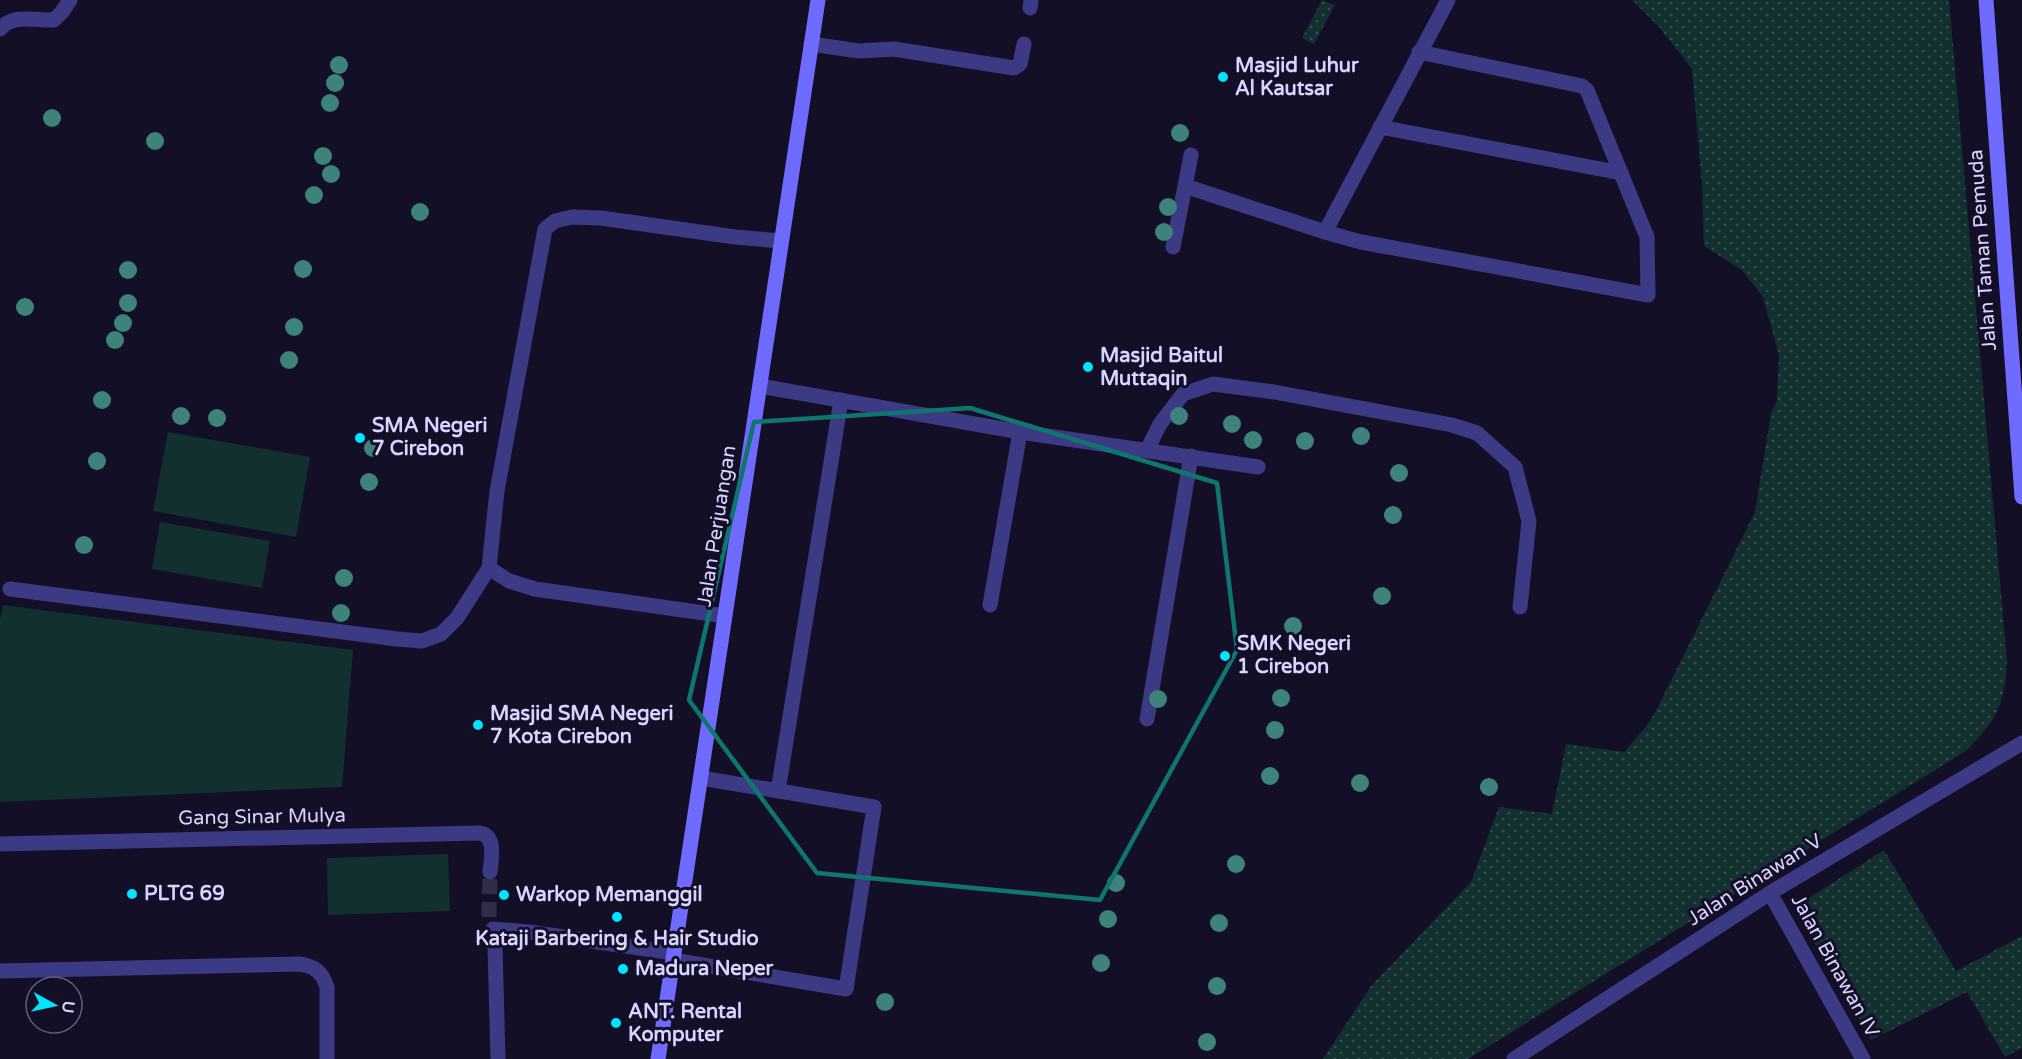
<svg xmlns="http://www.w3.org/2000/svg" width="2022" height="1059" font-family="'Varela Round',sans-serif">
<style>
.grass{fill:url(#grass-dots)}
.pitch{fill:#12302f}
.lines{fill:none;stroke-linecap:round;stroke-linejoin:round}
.street-tunnel{stroke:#312d47;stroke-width:15;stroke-dasharray:15 8;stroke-linecap:butt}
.lane{stroke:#3d3a85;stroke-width:15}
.street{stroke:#3d3a85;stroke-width:15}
.secondary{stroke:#6f6bff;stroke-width:15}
.tree{fill:#3d827b}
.marked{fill:none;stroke:#0f766e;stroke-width:4.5;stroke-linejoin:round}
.poi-dot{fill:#00e5ff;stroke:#130f26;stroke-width:2}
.labels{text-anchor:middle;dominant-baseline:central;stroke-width:6;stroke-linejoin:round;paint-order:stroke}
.poi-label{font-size:20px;font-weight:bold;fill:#d9d4ff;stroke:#130f26;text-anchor:start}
.street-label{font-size:20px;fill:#d9d4ff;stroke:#130f26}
</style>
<defs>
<pattern id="grass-dots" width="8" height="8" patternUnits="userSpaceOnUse" patternTransform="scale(1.5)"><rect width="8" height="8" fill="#12302f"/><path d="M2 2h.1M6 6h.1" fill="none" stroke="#344d4e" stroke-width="1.8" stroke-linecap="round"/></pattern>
</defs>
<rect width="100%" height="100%" fill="#130f26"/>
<path class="grass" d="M1322,0L1335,5L1314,44L1302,38Z
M1632,0H1949L2007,662C2004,707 1997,719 1966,751L1468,1059H1323L1371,986L1471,882L1499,807L1552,814L1566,744L1624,752L1648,724L1657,709L1755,512L1771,413L1777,401L1779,355L1763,297L1742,270L1704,246L1702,186L1692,69L1659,27Z
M1884,850L1956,971L2022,936V1048L2005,1057L1967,992L1871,1040L1850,1005L1858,999L1846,979L1836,983L1795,907Z"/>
<path class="pitch" d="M168,432L310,457L296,537L153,511Z
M160,522L270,541L262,588L152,569Z
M3,605L353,650L342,787L0,802V619Z
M448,854L450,911L328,915L327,858Z"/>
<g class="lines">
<path class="street-tunnel" d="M489,917L490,872"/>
<path class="lane" d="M1030,8L1031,0
M0,29C13,13 36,21 54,20L62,12L70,0
M811,44L859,51L894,49L1014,68L1020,64L1024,44
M1380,127L1621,173
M760,386L1020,432L1258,467
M1147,450L1160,424L1183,394L1213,384L1274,392L1452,425L1477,433L1515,467L1529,521L1520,607
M489,568L509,581L535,589L725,616
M10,589L397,639L422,641L441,634L457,618L489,568L497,491L545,229L555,221L572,217L601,218L735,237L781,241
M990,605L1020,432
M1147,719L1191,456
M778,791L841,400
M673,960L846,989L874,807L701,778"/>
<path class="street" d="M1191,155L1185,186L1325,232L1448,0
M1325,232L1361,242L1648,295L1647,237L1587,90L1582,86L1419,52
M1173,247L1185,186
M0,844L479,833C497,835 491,860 490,872
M1770,893L1863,1059
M0,971L299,964C315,966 322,972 327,987V1059
M498,1059L495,947L493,929L529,932L674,953
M1514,1059L1770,893L2022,743"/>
<path class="secondary" d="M1986,0L2022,497
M658,1059L818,0"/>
</g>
<g class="tree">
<circle cx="339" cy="65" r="9"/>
<circle cx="335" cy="83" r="9"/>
<circle cx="330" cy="103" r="9"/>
<circle cx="52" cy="118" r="9"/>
<circle cx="1180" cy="133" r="9"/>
<circle cx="155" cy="141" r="9"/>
<circle cx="323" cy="156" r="9"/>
<circle cx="331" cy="174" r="9"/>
<circle cx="314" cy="195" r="9"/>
<circle cx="1168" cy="207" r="9"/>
<circle cx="420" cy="212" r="9"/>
<circle cx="1164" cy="232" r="9"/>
<circle cx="303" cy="269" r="9"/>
<circle cx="128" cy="270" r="9"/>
<circle cx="128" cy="303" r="9"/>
<circle cx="25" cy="307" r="9"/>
<circle cx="123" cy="323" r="9"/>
<circle cx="294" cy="327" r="9"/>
<circle cx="115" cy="340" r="9"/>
<circle cx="289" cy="360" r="9"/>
<circle cx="102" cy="400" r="9"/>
<circle cx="181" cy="416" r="9"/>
<circle cx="1179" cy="416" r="9"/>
<circle cx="217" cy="418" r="9"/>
<circle cx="1232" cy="424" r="9"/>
<circle cx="1361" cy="436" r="9"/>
<circle cx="1253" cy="440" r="9"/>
<circle cx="1305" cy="441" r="9"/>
<circle cx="373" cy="448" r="9"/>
<circle cx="97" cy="461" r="9"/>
<circle cx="1399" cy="473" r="9"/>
<circle cx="369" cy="482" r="9"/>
<circle cx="1393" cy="515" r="9"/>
<circle cx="84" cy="545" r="9"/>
<circle cx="344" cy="578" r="9"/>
<circle cx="1382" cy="596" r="9"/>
<circle cx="341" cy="613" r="9"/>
<circle cx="1293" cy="626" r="9"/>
<circle cx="1281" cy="698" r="9"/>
<circle cx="1158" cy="699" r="9"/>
<circle cx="1275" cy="730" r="9"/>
<circle cx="1270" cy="776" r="9"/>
<circle cx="1360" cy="783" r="9"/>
<circle cx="1489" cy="787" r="9"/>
<circle cx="1236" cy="864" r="9"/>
<circle cx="1116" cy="883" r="9"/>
<circle cx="1108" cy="919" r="9"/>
<circle cx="1219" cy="923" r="9"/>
<circle cx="1101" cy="963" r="9"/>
<circle cx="1217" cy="986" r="9"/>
<circle cx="885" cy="1002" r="9"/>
<circle cx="1207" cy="1042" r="9"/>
</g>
<path class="marked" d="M970,408L1217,483L1237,650L1100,900L817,873L689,700L754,422Z"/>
<g class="poi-dot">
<circle cx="1223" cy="77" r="6"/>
<circle cx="1088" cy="367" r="6"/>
<circle cx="360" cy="438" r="6"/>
<circle cx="1225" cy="656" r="6"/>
<circle cx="478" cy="725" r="6"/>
<circle cx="132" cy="894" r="6"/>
<circle cx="504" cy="895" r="6"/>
<circle cx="617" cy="917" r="6"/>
<circle cx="623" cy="969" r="6"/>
<circle cx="616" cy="1023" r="6"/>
</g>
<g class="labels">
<g class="poi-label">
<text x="1235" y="66">Masjid Luhur<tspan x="1235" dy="23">Al Kautsar</tspan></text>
<text x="1100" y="356">Masjid Baitul<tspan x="1100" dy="23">Muttaqin</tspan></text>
<text x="372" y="426">SMA Negeri<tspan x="372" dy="23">7 Cirebon</tspan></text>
<text x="1237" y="644">SMK Negeri<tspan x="1237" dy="23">1 Cirebon</tspan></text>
<text x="490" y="714">Masjid SMA Negeri<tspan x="490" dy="23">7 Kota Cirebon</tspan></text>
<text x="144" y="894">PLTG 69</text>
<text x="516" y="895">Warkop Memanggil</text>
<text x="617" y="939" text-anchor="middle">Kataji Barbering &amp; Hair Studio</text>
<text x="635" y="969">Madura Neper</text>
<text x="628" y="1012">ANT. Rental<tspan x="628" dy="23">Komputer</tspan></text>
</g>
<g class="street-label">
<text transform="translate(1983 250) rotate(-94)">Jalan Taman Pemuda</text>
<text transform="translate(717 526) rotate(-81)">Jalan Perjuangan</text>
<text transform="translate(262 817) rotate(-1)">Gang Sinar Mulya</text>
<text transform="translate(1755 880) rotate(-32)">Jalan Binawan V</text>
<text transform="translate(1835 966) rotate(61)">Jalan Binawan IV</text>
</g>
</g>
<g transform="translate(54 1005) rotate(98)"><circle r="28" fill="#130f26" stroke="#625e7d" stroke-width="1.5"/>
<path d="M0-4.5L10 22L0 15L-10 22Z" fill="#00e5ff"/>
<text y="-9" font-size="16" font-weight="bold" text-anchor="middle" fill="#d9d4ff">U</text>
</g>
</svg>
